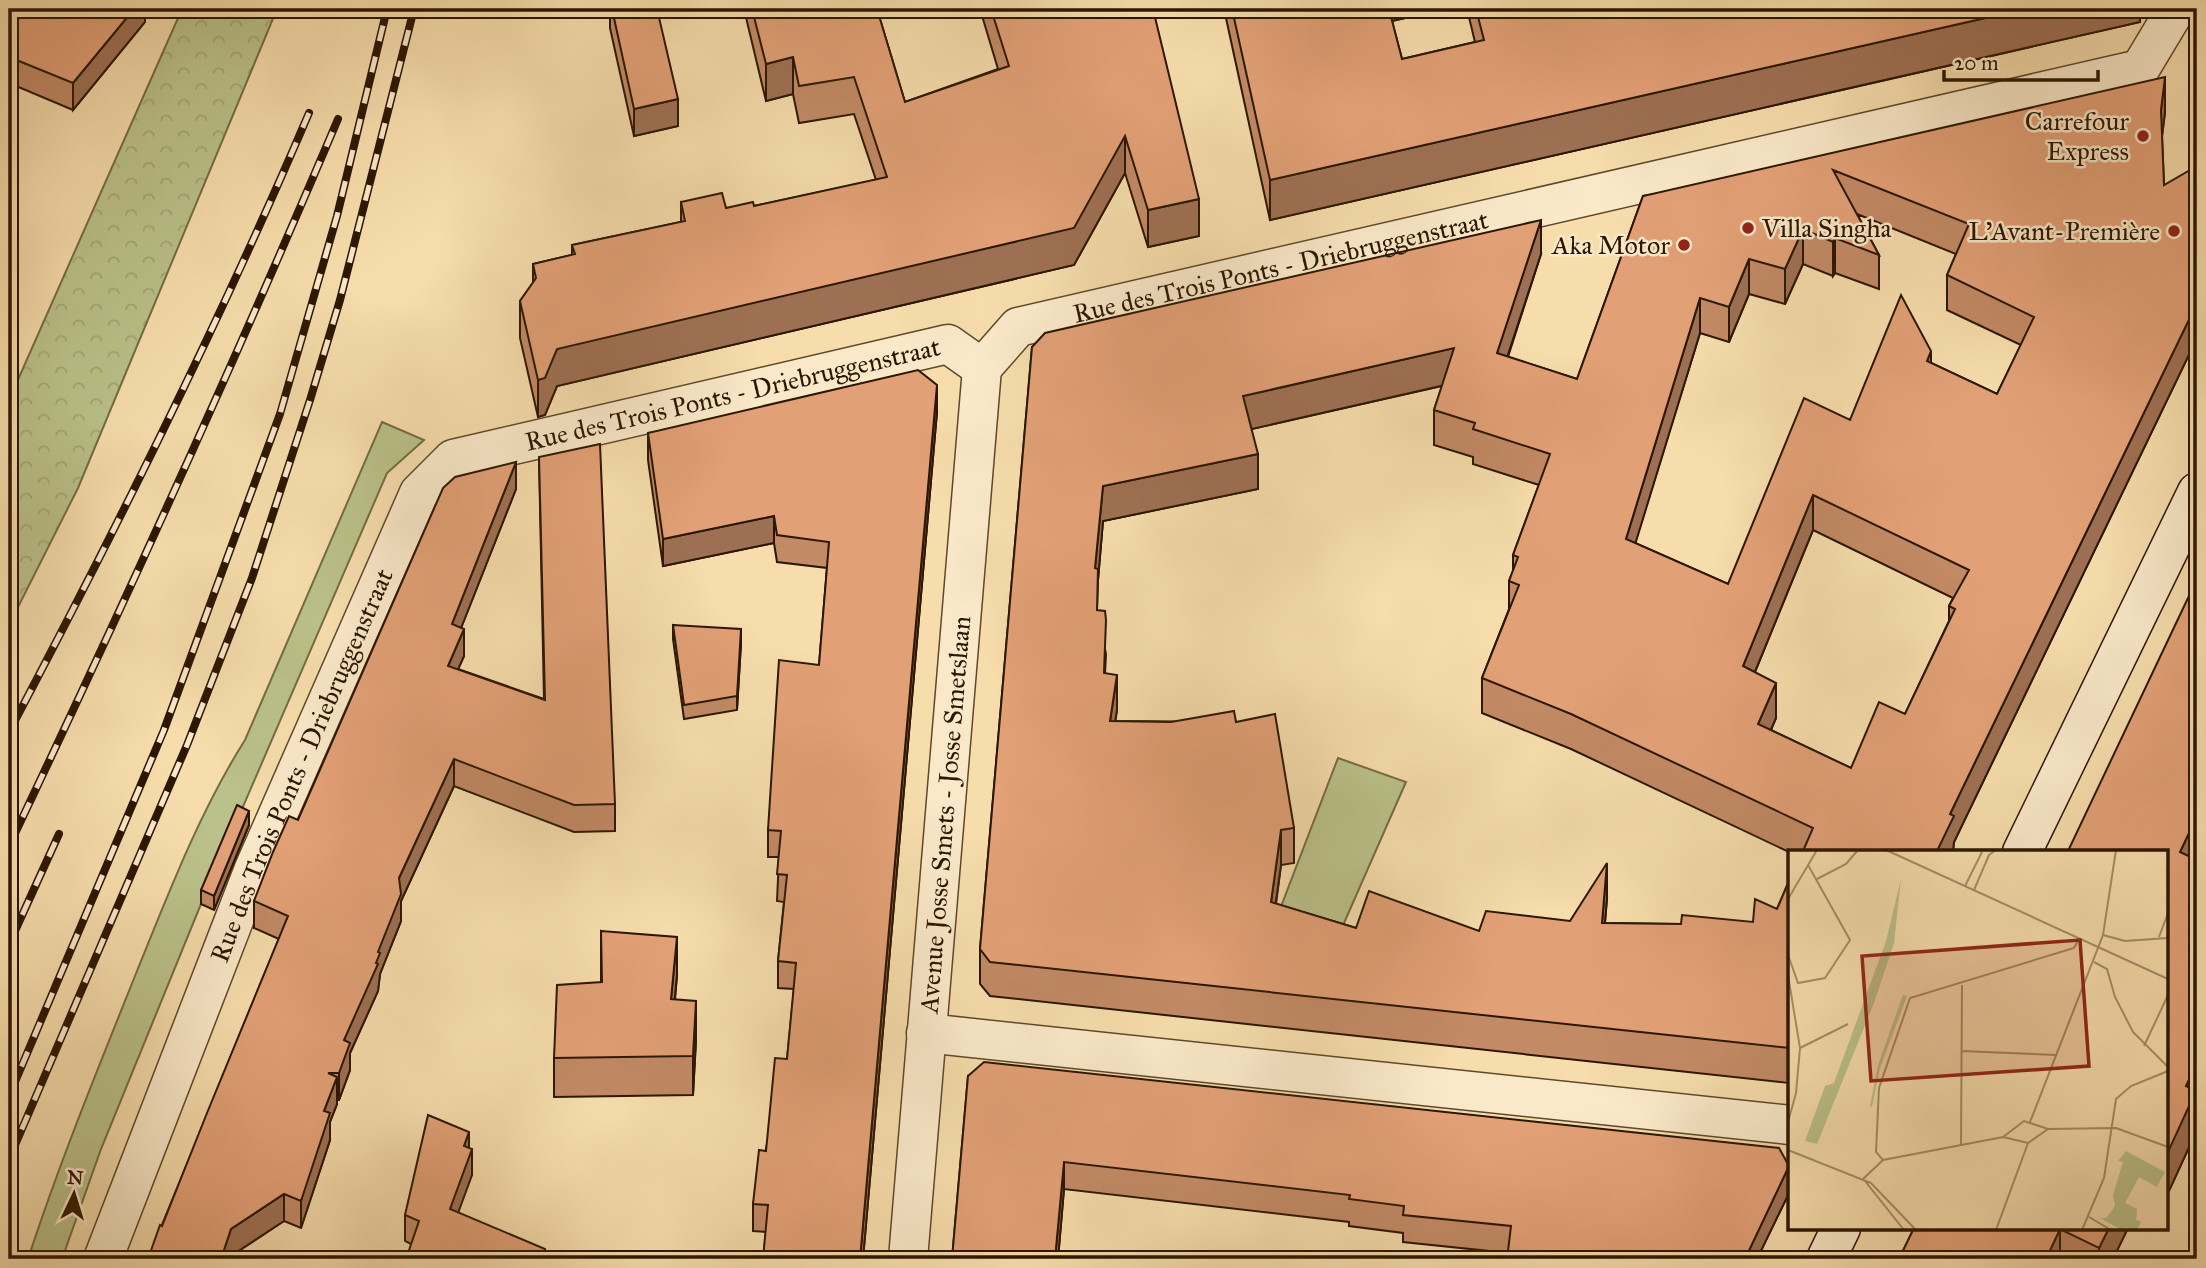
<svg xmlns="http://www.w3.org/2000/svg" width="2206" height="1268" font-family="'IM FELL Great Primer',serif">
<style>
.green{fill:#bbc18a;stroke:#746c45;stroke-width:2}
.forest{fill:url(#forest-crowns);stroke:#746c45;stroke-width:2}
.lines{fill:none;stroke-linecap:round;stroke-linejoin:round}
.street-casing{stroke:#5f482b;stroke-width:41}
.secondary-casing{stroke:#2c1600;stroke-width:41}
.street{stroke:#fae9c9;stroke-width:38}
.secondary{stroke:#fae9c9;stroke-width:38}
.rail-casing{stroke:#2c1600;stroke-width:8}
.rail{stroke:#fae9c9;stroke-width:5;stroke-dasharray:16;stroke-linecap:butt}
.wall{fill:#c28a65;stroke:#2c1600;stroke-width:2;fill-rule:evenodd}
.shaded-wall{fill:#9e7053;stroke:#2c1600;stroke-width:2}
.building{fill:#e2a076;stroke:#2c1600;stroke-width:2;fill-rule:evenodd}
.poi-dot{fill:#8f2418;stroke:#fae9c9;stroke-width:2.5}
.labels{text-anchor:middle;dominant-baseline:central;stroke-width:5;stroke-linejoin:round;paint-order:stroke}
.poi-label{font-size:26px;fill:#2c1600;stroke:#fae9c9;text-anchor:end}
.street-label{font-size:26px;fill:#2c1600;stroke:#fae9c9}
.inset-road{fill:none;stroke:#a68d67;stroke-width:2}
.view{fill:#8f2418;fill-opacity:0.15;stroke:#8f2418;stroke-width:3.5}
.inset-edge{fill:none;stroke:#2c1600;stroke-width:3.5}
</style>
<defs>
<pattern id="forest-crowns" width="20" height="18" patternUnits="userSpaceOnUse" patternTransform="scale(1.75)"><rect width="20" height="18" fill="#bbc18a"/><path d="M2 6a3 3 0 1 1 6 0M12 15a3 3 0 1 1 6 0" fill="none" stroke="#a1a575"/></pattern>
</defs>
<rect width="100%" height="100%" fill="#f7ddac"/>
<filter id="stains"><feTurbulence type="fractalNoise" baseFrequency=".00286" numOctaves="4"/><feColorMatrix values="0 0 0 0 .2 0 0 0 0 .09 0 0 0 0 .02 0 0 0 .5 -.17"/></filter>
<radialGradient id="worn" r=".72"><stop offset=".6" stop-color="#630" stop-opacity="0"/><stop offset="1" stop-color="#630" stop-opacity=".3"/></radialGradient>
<path class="green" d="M382,422L424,440L387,473L201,904L101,1149L62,1259H28C60,1161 99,1066 137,971C169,892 200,811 245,740Z
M1338,758L1406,782L1330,955L1272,930Z"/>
<path class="forest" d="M182,9H277L78,488L9,625V400Z"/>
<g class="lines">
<g class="street-casing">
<g id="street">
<path id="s1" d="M982,368L1018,327L2140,69L2176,9"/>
<path d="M926,1033L1790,1125"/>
<path id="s2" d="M103,1259L253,871L419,493L453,459L948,344L982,368"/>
<path id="s3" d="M908,1259L982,368"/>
</g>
</g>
<g class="secondary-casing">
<path id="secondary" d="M2022,852L2197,492
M1826,1259L1841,1228"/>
</g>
<use href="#street" class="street"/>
<use href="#secondary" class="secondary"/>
<g class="rail-casing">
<path id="rail" d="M9,732C116,529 219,324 309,113
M9,846C123,606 234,364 338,119
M9,944L59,834
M9,1096L164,730L280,414L337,216L387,9
M9,1159L187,745L252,578L310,400L340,300L414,9"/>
</g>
<use href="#rail" class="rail"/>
</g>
<path class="wall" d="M9,9H145V22L73,110L9,83Z
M610,9H657L678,126L634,136L610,28Z
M744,9H877L905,102L998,69L980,9H1153L1199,236L1148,247L1125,173L1074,265L557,386L545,415L538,417L520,338V301L533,283V264L572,255V245L681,222V202L726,208L754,206L876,180L854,114L799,123L793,94L766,101Z
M1224,9H1445L1392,21L1402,59L1475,42L1467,9H2140V22L1270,220Z
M2165,112L2162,136L2164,185L2197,182V338L1954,842L1953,851L1789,852L1571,749L1482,713V678L1509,609V581L1513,571V555L1539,485L1473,464V457L1434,445V410L1442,386L1251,429L1258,489L1103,521L1098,580L1097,610L1106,654L1105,674L1117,710L1115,721L1236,722L1294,828V863L1281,865L1276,904L1356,928L1479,931L1570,921L1607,898L1605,923L1681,924L1753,922L1777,909L1789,881V1083L990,996L980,984V949L1032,347L1541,254L1508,357L1577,379L1643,196ZM1857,214L1956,254L1947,275V310L2021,345L1997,394L1931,363L1850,420L1728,584L1635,543L1700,333L1729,342L1749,294L1785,304L1803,264L1833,276L1835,273L1879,289V255ZM1813,530L1953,598L1949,606V621L1905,714L1851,768L1771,730L1776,718L1755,672Z
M937,412L863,1259H763L766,1232L753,1231V1204L787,1059L794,989L778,988V961L784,902L777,901L779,857H768V830L819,665L827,568L777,562L774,543L663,566L648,460V433Z
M539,457L615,804V831L574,832L454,786L401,901V921L380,974L378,991L350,1053V1070L339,1100H337V1104L330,1122V1140L301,1228L284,1221L231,1256L230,1259H148L279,939L254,928V901L298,820L516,489L461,628L464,656L458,669L544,699Z
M673,625L741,643L737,710L684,719L673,639Z
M249,825L214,910L201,904V890Z
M2166,851L2197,857L2196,860V1132L2168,1193L2166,1191Z
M601,931L677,975L675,1000L696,1040L693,1095L554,1097V1058L601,982Z
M968,1076L1789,1193L1757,1259H1508V1253L1403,1242V1233L1349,1226V1222L1064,1189L1058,1259H952Z
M469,1148L472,1175L411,1244L405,1241V1215Z
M1914,1228H2128L2113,1259H1899Z"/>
<path class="shaded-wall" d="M134,9H145V22L73,110V83Z
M1383,9H1445L1383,23Z
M2025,9H2140V22L1270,220V180Z
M793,57V94L766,101V64Z
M2165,77V112L2161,145V110Z
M678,99V126L634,136V109Z
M1125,136V173L1074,265L557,386L545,415L538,417V380L557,349Z
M1199,199V236L1148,247V210Z
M1541,220V254L1497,388V353Z
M1803,229V264L1785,304V269Z
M1835,238V273L1833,276V242Z
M1749,259V294L1729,342V307Z
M1700,298V333L1626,574V539Z
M2197,303V338L1954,842L1953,851H1937L1950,814Z
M1454,348V383L1243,431V396Z
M1931,351V386L1927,361Z
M937,385V412L863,1259H860Z
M1258,454V489L1103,521L1098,580L1095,568L1103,486Z
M516,462V489L452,651V624Z
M1813,495V530L1743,701V666Z
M774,516V543L663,566V539Z
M464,629V656L448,692V666Z
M741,629V643L737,710V696Z
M1117,675V710L1110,756V721Z
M1776,683V718L1758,759V724Z
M454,759V786L401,901V921L380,974L378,991L350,1053V1070L339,1100V1073L344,1040L399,878Z
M249,811V825L214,910V896Z
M2197,816V857L2180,893V852Z
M1281,830V865L1271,937V902Z
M1607,863V898L1602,957V923Z
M677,937V975L671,1038V999Z
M696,1001V1040L693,1095V1056Z
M2197,1062L2196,1132L2168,1193V1152L2186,1086Z
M337,1077V1104L330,1122V1140L301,1228V1201L324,1111Z
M469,1132V1157L472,1149V1175L450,1235V1209L464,1146Z
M1064,1162V1189L1058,1259H1055Z
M1789,1166V1193L1757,1259H1745Z
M284,1194V1221L231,1256L230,1259H221L231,1229Z
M2109,1228H2128L2113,1259H2099V1248Z
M2060,1229V1259H2046Z"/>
<path class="building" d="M9,9H134L73,83L9,57Z
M612,9H657L678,99L634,109Z
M752,9H877L905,102L1009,66L991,9H1153L1199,199L1148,210L1125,136L1074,228L557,349L545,378L538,380L520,301L536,278L533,264L575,254L572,245L685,221L681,202L722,193L726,208L753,202L754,206L887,177L854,77L799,86L793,57L766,64Z
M1232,9H1389L1402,59L1484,40L1476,9H2025L1270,180Z
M2165,77L2161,110L2164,185L2190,170L2197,182V303L1950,814L1954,816L1937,851H1803L1813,828L1571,714L1482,678L1519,585L1509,581L1518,557L1513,555L1550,454L1473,429L1475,423L1434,410L1454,348L1243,396L1258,454L1103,486L1095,568L1098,569L1097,610L1105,611L1106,620L1104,673L1117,675L1110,721L1171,722L1234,711L1236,722L1275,714L1294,828L1281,830L1271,902L1356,928L1369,891L1479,931L1486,911L1570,921L1607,863L1602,923L1681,924L1682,915L1753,922L1755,899L1777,909L1789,881V1048L990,962L980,949L1032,347L1045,333L1541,220L1497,353L1577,379L1643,196ZM1833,170L1969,224L1947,275L2034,317L1997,394L1927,361L1931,351L1901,295L1850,420L1804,398L1728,584L1626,539L1700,298L1729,307L1749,259L1785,269L1803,229L1833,242L1835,238L1879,255ZM1813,495L1969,570L1949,606L1955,609L1905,714L1879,702L1851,768L1758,724L1776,683L1743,666Z
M918,370L937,385L860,1259H763L768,1205L753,1204L759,1150L766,1151L775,1058L787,1059L796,963L778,961L787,875L777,874L781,831L768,830L779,660L819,665L829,542L777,535L774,516L663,539L648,433Z
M600,444L615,804L574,805L454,759L399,878L401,894L378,952L380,953L376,963L378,964L344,1040L350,1043L339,1073H328L337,1077L324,1111L330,1113L301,1201L284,1194L231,1229L221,1259H148L160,1225L162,1226L207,1113L288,916L254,901L273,852L289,816L298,820L443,488L455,477L516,462L452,624L464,629L448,666L545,700L539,457Z
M2197,579V816L2180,852L2197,860V1062L2186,1086L2196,1091L2168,1152L2166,1150V851H2068Z
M673,625L741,629L737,696L684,705Z
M237,805L249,811L214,896L201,890Z
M601,931L677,937L671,999L696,1001L693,1056L554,1058L557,985L602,982Z
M984,1062L1779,1148L1789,1166L1745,1259H1526L1529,1253L1508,1251L1511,1226L1403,1215L1404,1206L1349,1199L1350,1195L1064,1162L1055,1259H952L968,1076Z
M428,1115L469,1132L464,1146L472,1149L450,1209L545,1249L548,1259H406L419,1221L405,1215Z
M1914,1228H2109L2099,1248L2060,1229L2046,1259H1899Z"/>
<g class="poi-dot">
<circle cx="2143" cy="136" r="7"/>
<circle cx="1748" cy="228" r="7"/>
<circle cx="2174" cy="231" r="7"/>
<circle cx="1684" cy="245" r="7"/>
</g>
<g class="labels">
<g class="poi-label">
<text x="2129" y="121">Carrefour<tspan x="2129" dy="30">Express</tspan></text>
<text x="1762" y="228" text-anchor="start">Villa Singha</text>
<text x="2160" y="231">L'Avant-Première</text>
<text x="1670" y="245">Aka Motor</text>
</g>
<g class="street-label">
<text stroke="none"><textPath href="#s1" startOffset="324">Rue des Trois Ponts - Driebruggenstraat</textPath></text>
<text stroke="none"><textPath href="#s2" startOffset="1164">Rue des Trois Ponts - Driebruggenstraat</textPath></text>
<text stroke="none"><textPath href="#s2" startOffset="532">Rue des Trois Ponts - Driebruggenstraat</textPath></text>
<text stroke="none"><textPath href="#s3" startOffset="446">Avenue Josse Smets - Josse Smetslaan</textPath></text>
</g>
</g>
<g transform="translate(1788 850)">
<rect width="380" height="380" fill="#f7ddac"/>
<path d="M115,145L119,146L92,218L84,257L82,256L90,215ZM338,301L377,322L369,337L351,327L337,353L349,359L348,370L353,372L349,380H334L312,368H318L327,356L325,345L335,312L330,311Z" fill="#bbc18a"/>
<path d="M113,29L106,93L86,153L29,294L17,291L37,236L46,233L98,91Z" fill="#bbc18a"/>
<path class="inset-road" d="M98,0L380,129M29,29L58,14L70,0M177,36L194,2M186,40L201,5L208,0M0,49L29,0M315,85L337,91L380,88M371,87L380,63M0,105L10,133L37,128L62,90L20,15M306,112L319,119L327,147L345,182L380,217M0,125L12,198L8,243L0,272M356,196L380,145M12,198L60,174M173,201L268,205M242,272L315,85L328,0M215,287L240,293L260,279M173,295L174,135M0,300L83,333L128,380M95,310L88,302L91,238L122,148L286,98L291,89M75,329L95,310L215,287L236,271L260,279L328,278L380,297M77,331L116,380M301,367L323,380M208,380L240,293M294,380L316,328L328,249L343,236L380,221"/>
<path class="view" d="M292,90L301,216L83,231L74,106Z"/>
<rect width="380" height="380" class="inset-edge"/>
</g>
<rect width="2206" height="1268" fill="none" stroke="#f7ddac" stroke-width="35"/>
<rect x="10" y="10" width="2185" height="1247" fill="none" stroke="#2c1600" stroke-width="3.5"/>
<rect x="18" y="18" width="2171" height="1233" fill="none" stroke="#2c1600" stroke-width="2"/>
<g transform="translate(74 1194) rotate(4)" stroke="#fae9c9" stroke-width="5" paint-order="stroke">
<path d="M0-5L12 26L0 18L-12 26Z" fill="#2c1600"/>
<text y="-10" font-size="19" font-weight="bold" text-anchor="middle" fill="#2c1600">N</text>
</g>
<path d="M1944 70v10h154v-10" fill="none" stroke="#2c1600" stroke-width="3.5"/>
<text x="1954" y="70" font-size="21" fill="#2c1600" stroke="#fae9c9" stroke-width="5" paint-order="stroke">20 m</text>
<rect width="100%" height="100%" filter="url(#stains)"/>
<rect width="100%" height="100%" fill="url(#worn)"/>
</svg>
